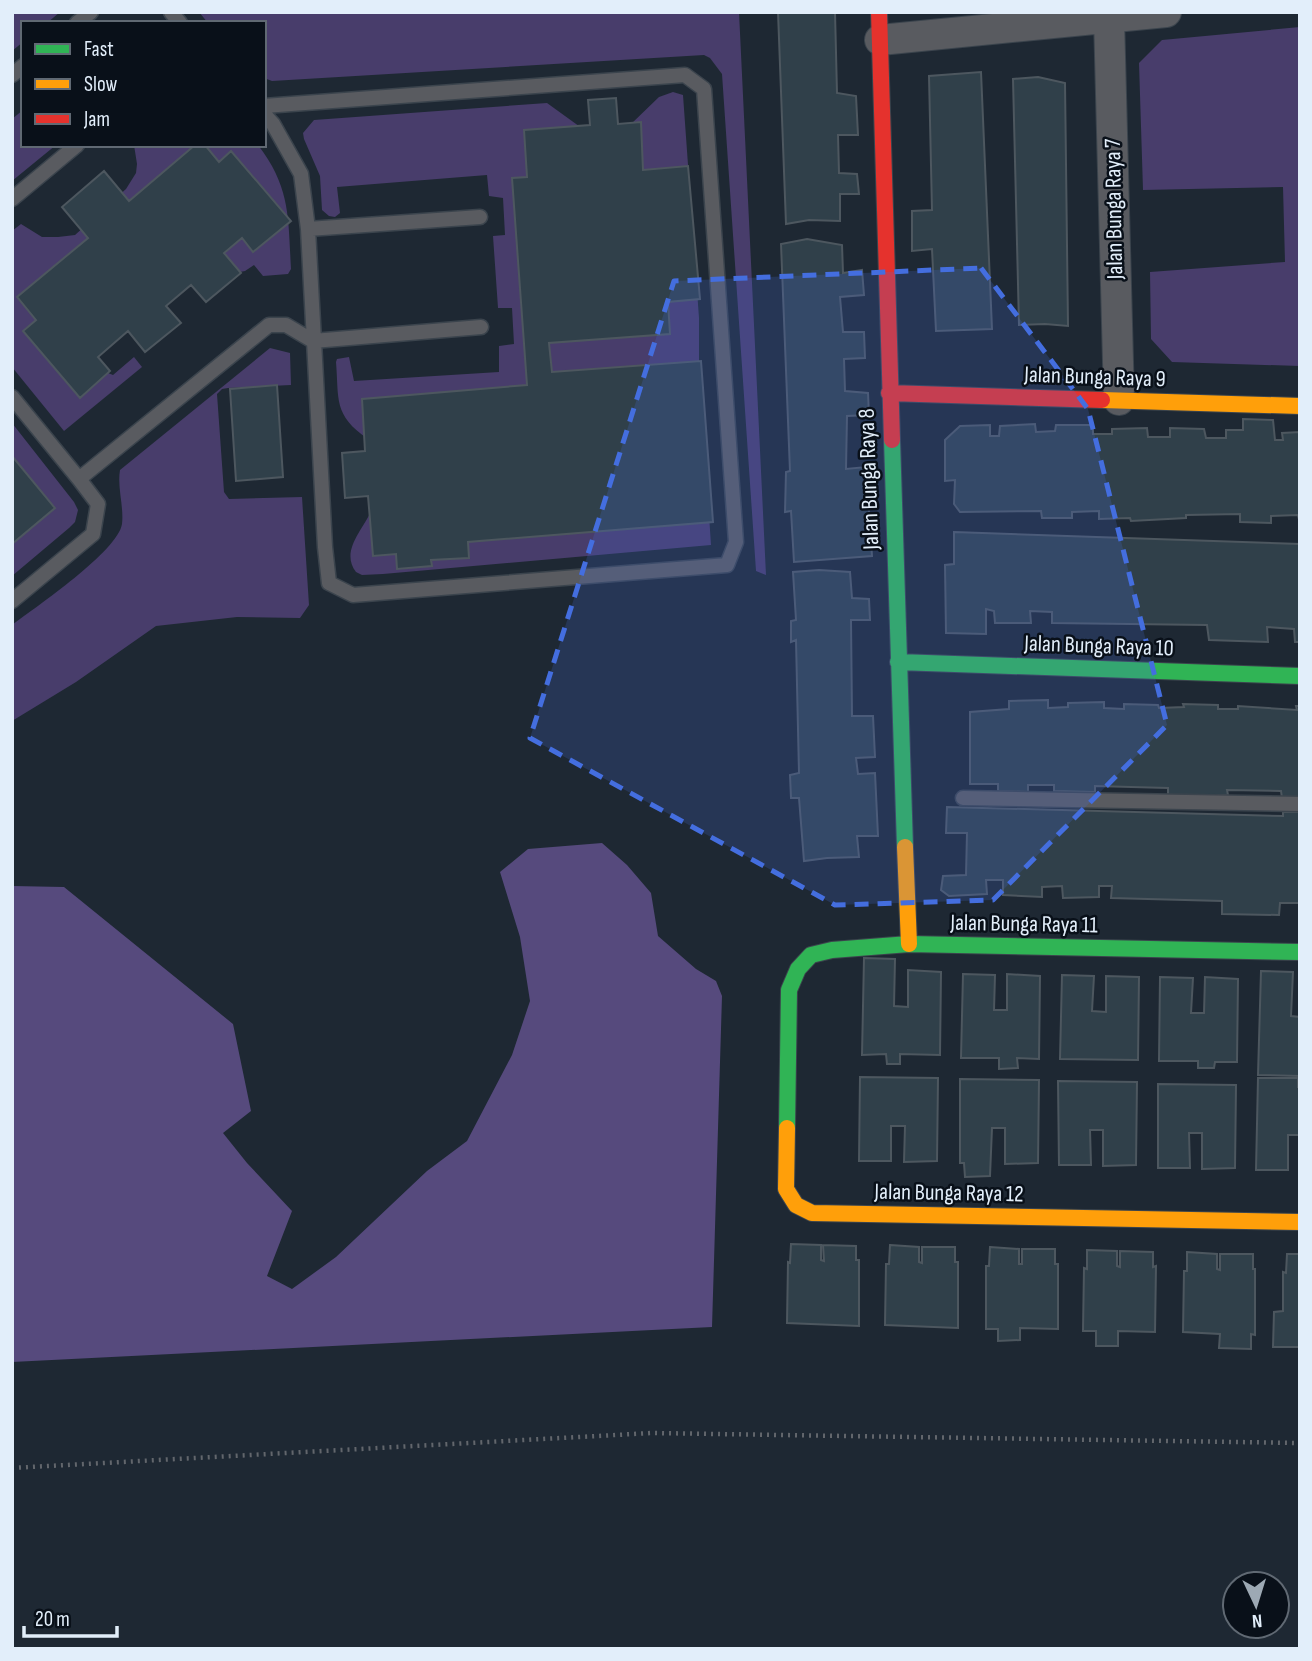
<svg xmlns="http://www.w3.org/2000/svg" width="1312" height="1661" font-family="'Sofia Sans Condensed',sans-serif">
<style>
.green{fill:#483d6b}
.forest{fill:#564a7d}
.building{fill:#30404a;stroke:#4d575f;stroke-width:2}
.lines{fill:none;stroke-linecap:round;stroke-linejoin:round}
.lane-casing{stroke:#3b444d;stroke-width:17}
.street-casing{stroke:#3b444d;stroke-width:32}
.fast-casing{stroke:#3b444d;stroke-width:18}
.slow-casing{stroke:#3b444d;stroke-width:18}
.jam-casing{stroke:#3b444d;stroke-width:18}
.path{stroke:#62666c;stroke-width:4.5;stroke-dasharray:2 5;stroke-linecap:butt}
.lane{stroke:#595b60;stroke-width:14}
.street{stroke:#595b60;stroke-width:30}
.fast{stroke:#30b455;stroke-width:16}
.slow{stroke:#ff9f0a;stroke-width:16}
.jam{stroke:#e5322d;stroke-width:16}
.marked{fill:#446edf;fill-opacity:0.2;stroke:#446edf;stroke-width:5;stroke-dasharray:14 9;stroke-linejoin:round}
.labels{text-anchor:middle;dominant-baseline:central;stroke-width:5;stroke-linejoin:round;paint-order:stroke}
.street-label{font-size:23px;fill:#e2eefa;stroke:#091019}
</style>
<rect width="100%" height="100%" fill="#1e2833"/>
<path class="green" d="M12,12H60L47,23H23V42L12,51Z
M199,12H739L766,575L756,571L722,74L710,58L704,55L272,81L264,78V23H208Z
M1300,27V366L1172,362L1151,339L1150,272L1285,262L1283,187L1143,190L1139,63L1162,40Z
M673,92L683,95L699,318V365L711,545L383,574L362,575L356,572C340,551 363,530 371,511C376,501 369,453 368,439C333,415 339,399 336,362L337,359L349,357L354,381L499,372V346L514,344L512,308H498L493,236L505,235L503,198L489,196L487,175L337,187L340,213L335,217L329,216L322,210L320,176L304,139L303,133L314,120L547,103L583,129L630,125L659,97Z
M23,110V145H56L12,181V119Z
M134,145H258C291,188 288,218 291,269L288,274L263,276L254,265L245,271L199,280L94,352L98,369L113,375L134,357L142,367L64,431L12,367V231L21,224L42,237H58L75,235L126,189L136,173L137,164Z
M270,348L290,353L291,385L228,388L222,389L217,394L224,492L229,499L302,497L309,605L300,618L237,617L156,626L76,682L12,721V625C36,607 118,551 122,524C124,506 117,487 120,470Z
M12,423L74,502L78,510L75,522L69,528L12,576Z"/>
<path class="forest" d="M602,843L627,865L651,893L658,936L696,969L716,981L722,996L712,1327L12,1362V886L64,887L233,1024L251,1111L223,1133L247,1163L292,1211L267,1276L292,1289L336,1257L427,1171L467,1141L512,1055L530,1001L520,937L500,872L528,849Z"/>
<path class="building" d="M778,12H835L837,93L856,96L858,135H838L839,173L857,174L859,194H840V221L809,220L786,224Z
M981,72L992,329L936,331L932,249L912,251V211L932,210L929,76Z
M1038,77L1065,83L1068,326L1045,324L1019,325L1013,79Z
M616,98L618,124L641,122L643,170L688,166L700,299L668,302L670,334L549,343L552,372L701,361L713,522L468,542L469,558L431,560L432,566L397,569L396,554L373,556L368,496L345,498L342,453L365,451L362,399L527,385L512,178L527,177L524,130L590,125L588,100Z
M195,145H205L219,162L231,151L291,221L253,252L242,238L224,253L241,273L206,302L191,285L166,306L181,323L145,352L128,331L98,357L110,371L80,398L23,331L36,320L17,297L88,238L62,207L104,171L129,201Z
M807,239L842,245L843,273L862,270L864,295L840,297L843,332H864L865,358L844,359L845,391L868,393L869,415L847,416L846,469L866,467L872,556L794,562L791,511L785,512L786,472L790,471L781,244Z
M277,385L283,477L236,481L230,389Z
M1243,419L1273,420L1275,440H1283L1282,433L1300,432V524L1298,515L1271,516V523L1240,522V514L1186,515V518L1131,521L1130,518L1099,519V511L1072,512V518H1042L1041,511L960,512L954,504L955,480L945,481V440L960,426L990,425V436H999L1000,426L1035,424L1036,432L1055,431L1056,425H1093V434H1112V429L1147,428L1148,437H1170V428L1204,429L1206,438H1226V430H1243Z
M12,456L55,508L12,544Z
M954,532L1300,544V642H1295L1294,629L1267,627L1268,642L1209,640L1207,625L1052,623V612L1030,611L1031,623H995L994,611L986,609V634L946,633L945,565L954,564Z
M819,570L850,572L852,598L869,599L870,620H851L852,716H873L875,757L856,758L858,774L875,773L878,836H857L859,857L827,858L804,861L799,798H791L790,775L799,773L796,640L791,642V621L796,620L793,572Z
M1048,700V708L1068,707V703L1104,702V708L1124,709V704L1158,705L1159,708L1184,707L1183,704L1218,705V709H1238V706L1297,710L1296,706H1300V798H1282L1281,791L1227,790L1228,795L1168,796V788L1095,786V792L1054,791V785H1028V792L998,791V784H970V712L1009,709V701Z
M947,807L1283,816V812H1300V903H1280L1279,915L1222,914V901L1111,898L1112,886H1099V897L1063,898L1062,886L1042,887V897L1003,895V880H986L987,894L949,896L941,890L943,876L966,875L967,833H946Z
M864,958L895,959L894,1006L908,1007V970L941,972L940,1055L900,1054V1064H887L886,1054L862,1055Z
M1261,971L1293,972L1291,1016L1300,1017V1076L1258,1075Z
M963,974L995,975L994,1010H1007V974L1040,976L1039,1059L1017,1058L1018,1068L999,1069V1058H961Z
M1062,975L1094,976L1092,1011L1106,1012V976L1139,977L1138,1060L1060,1059Z
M1160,977L1193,978L1191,1013H1204L1205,977L1238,979L1237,1062H1215L1214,1068H1198V1061H1159Z
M860,1077L938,1078L937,1161L904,1162L905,1126H891V1161H859Z
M1258,1078H1298V1087H1300V1135H1288V1170H1256Z
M960,1079L1039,1080L1038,1163L1005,1164V1128H992L990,1176L965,1177L964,1163H960Z
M1058,1081L1137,1082L1136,1165L1103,1166V1130H1090L1091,1165H1059Z
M1158,1084L1236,1085L1235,1168L1202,1169V1133H1189L1190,1168H1158Z
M791,1244L821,1245V1260L824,1261L823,1245L856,1246V1260H859V1326L787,1323L788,1262L790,1263Z
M890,1245L919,1247V1262L922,1263V1247H955V1262H958V1328L885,1325L886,1264H889Z
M990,1247L1019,1249V1264H1022V1249H1055V1264H1058V1329L1020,1328V1340L998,1341V1329H986V1266H989Z
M1087,1250L1117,1251V1266L1120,1267V1251L1153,1252V1267L1156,1266L1155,1332L1118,1331V1346H1096V1331H1083L1084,1268L1087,1269Z
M1187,1252L1217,1254V1269L1220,1270V1254H1253V1269H1255V1335L1251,1334V1349L1219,1348L1220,1334L1183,1332L1184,1271H1187Z
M1287,1254H1300V1347H1273L1274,1312L1283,1311V1272L1286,1273Z"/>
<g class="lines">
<g class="lane-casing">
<path id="lane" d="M171,12L180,23
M77,23L91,12
M12,75L23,66
M264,106L685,75L704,89L736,542L727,565L353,595L329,583L325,547L308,229L301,174L273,124L264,114
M12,199L77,145
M308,229L480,217
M12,397L79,479
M12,601L93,534L98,504L79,479L269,325H286L313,341L481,327
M963,798L1300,804"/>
</g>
<g class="street-casing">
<path id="street" d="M1109,18L1119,400
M880,40L1166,12"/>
</g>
<g class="fast-casing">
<path id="fast" d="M892,440L905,847
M898,662L1300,676
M787,1128L789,990L798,969L811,955L832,950L909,944L1300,952"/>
</g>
<g class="slow-casing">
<path id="slow" d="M1102,400L1300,406
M905,847L909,944
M787,1128L786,1189L796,1205L812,1213L1300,1222"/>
</g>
<g class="jam-casing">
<path id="jam" d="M879,12L892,440
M889,393L1102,400"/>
</g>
<path class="path" d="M12,1468L652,1433L1300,1443"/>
<use href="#lane" class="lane"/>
<use href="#street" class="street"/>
<use href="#fast" class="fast"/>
<use href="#slow" class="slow"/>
<use href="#jam" class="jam"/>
</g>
<path class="marked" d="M981,268L1088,409L1167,725L993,900L835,905L530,738L674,281Z"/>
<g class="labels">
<g class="street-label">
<text transform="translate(1114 209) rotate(-91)">Jalan Bunga Raya 7</text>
<text transform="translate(1095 377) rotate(2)">Jalan Bunga Raya 9</text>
<text transform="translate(869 479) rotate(-92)">Jalan Bunga Raya 8</text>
<text transform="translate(1099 646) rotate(2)">Jalan Bunga Raya 10</text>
<text transform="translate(1024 924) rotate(1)">Jalan Bunga Raya 11</text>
<text transform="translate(949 1193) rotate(1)">Jalan Bunga Raya 12</text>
</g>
</g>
<rect width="1312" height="1661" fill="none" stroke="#e2eefa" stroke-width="28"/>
<rect x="21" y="21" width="245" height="126" fill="#091019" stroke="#606973" stroke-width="2"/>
<rect x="35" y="44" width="35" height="10" fill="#30b455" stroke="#606973" stroke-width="2"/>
<text x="84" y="56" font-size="21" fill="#e2eefa">Fast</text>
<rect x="35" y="79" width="35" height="10" fill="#ff9f0a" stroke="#606973" stroke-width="2"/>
<text x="84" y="91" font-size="21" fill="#e2eefa">Slow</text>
<rect x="35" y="114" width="35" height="10" fill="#e5322d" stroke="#606973" stroke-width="2"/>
<text x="84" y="126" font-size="21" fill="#e2eefa">Jam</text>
<g transform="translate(1256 1605) rotate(176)"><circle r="33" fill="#091019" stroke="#606973" stroke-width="2"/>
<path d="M0-5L12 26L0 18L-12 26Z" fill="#9da9b4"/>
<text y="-10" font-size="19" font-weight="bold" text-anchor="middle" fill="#e2eefa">N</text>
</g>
<path d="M24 1626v10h93v-10" fill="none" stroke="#e2eefa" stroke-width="3.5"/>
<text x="35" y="1626" font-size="21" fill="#e2eefa" stroke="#091019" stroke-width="5" paint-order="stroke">20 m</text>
</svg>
